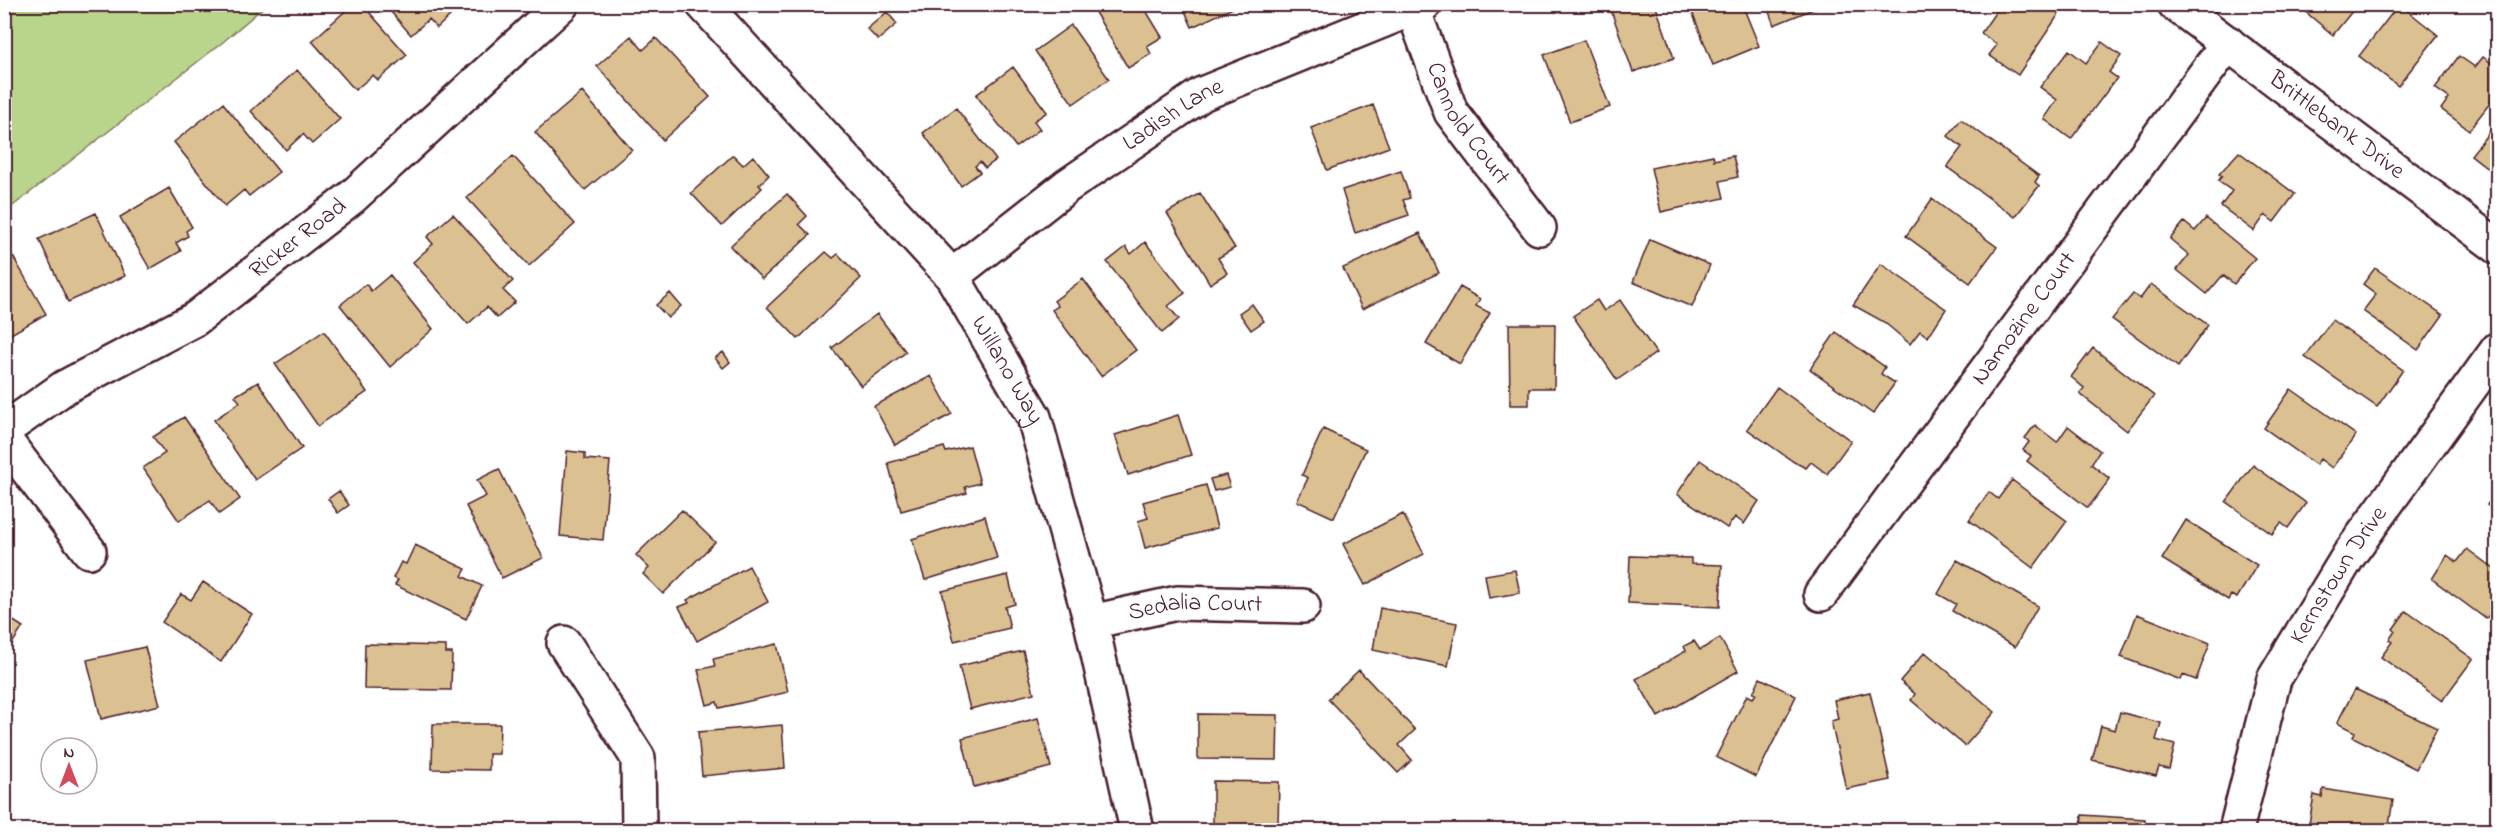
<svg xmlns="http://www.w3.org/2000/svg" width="2502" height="835" font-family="'Indie Flower',sans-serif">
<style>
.green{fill:#b9d48b;stroke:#827a5b;stroke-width:1.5}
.building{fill:#dbc091;stroke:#4a1f2b;stroke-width:1.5}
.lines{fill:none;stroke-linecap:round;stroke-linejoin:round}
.street-casing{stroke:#4a1f2b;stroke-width:38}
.street{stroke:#fff;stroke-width:33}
.labels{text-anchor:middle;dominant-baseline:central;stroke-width:4.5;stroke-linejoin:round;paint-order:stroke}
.street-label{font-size:24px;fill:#4a1f2b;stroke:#fff}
</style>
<rect width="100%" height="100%" fill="#fff"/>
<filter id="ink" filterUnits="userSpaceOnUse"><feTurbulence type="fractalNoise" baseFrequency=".0167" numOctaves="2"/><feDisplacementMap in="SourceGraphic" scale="12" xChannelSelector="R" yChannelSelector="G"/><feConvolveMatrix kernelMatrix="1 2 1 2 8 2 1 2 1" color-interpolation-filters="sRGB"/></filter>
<g filter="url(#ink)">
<path class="green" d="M5,4H266V5L223,42L5,212Z"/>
<path class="building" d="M353,4H362L407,55L378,80L373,75L355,90L312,41Z
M384,4H463L437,28L429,19L411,35Z
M799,4H811L805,11Z
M1090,4H1142L1162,37L1147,46L1151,54L1128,68Z
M1182,4H1231L1233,8L1192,27Z
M1655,4L1674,58L1633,72L1609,5Z
M1689,4H1742L1759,46L1713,65Z
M1766,4H1817L1818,7L1774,25Z
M2001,4H2012L2020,10L2024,4H2046L2059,14L2018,75L1989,55L1997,45L1981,33Z
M2296,4H2358L2333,35Z
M2399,4L2438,35L2398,86L2359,56Z
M887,12L897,24L878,40L867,29Z
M1071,25L1109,79L1073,104L1035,51Z
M631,36L643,50L656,38L710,97L663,140L597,66Z
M1584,40L1610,107L1570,122L1544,55Z
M2102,42L2121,56L2109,72L2117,78L2071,139L2044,119L2057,100L2040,87L2069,50L2086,63Z
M2459,56L2475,67L2483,57L2498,68V93L2469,130L2441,109L2449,98L2435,88Z
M1013,67L1047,112L1034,121L1040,129L1016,147L976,95Z
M297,70L340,119L312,144L303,134L286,150L251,111Z
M582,92L632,150L585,190L535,132Z
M223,103L279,172L249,196L244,190L225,206L174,142Z
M1373,105L1389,147L1327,170L1311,128Z
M956,108L996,160L985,168L980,162L975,166L980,172L961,186L923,133Z
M1961,119L2039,176L2035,182L2039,186L2015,217L1947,167L1962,147L1948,136Z
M2498,121V176L2471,155Z
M2239,152L2295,194L2274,222L2265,215L2254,231L2221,206L2232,191L2218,181L2222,176L2219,174Z
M733,155L743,165L753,156L769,175L759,185L762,188L722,226L691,193Z
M1713,155L1714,160L1733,156L1738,177L1720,181L1724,198L1661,212L1651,168Z
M513,156L575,224L529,266L467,198Z
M1401,171L1410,198L1403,200L1409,215L1355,233L1342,190Z
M169,188L192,227L186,231L188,236L176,243L181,251L150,269L120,217Z
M1200,193L1235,248L1218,258L1227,273L1210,284L1167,213Z
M787,194L807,216L799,224L810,235L762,279L730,246Z
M1932,199L1997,247L1970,283L1906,236Z
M96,213L125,276L68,302L39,239Z
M453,214L513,281L503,290L515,302L497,318L487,307L468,324L413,262L433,244L427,237Z
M2206,218L2255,258L2234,284L2223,275L2207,294L2177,270L2189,255L2170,239L2184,222L2195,231Z
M1420,233L1439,273L1362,309L1343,268Z
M1650,239L1710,265L1692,307L1633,282Z
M1145,242L1185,293L1168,306L1179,319L1162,333L1107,262L1126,247L1131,254Z
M826,252L833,258L838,254L861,278L798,339L767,307Z
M11,253L46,314L4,338V256Z
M1881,264L1946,309L1928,337L1920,331L1910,344L1884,322L1853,305Z
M2375,268L2443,315L2418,350L2363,311L2376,294L2363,284Z
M390,275L433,329L390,367L340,305L366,284L371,291Z
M1083,279L1136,350L1101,376L1052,310L1058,306L1054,301Z
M2151,284L2208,325L2178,367L2112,319L2133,294L2140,299Z
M1460,287L1480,299L1476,306L1490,313L1460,364L1426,344Z
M670,293L681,306L668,318L656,305Z
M1597,300L1604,311L1620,300L1656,353L1617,380L1573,316Z
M1252,304L1264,321L1251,330L1239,313Z
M877,314L906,352L861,386L832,348Z
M2332,320L2403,370L2377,407L2305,357Z
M1509,324H1555L1554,388H1529V405H1510Z
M324,331L367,392L318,426L275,364Z
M1836,332L1885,367L1881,374L1895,383L1873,414L1810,369Z
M2093,348L2154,396L2127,431L2080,394L2084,388L2071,377Z
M723,352L730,362L723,368L715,358Z
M931,376L952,414L895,445L874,406Z
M258,382L302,448L255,480L214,420L240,402L235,396Z
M1777,387L1851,441L1827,474L1811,462L1806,468L1794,462L1747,429Z
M2291,389L2356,435L2332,468L2320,459L2316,465L2264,428Z
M1178,415L1191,455L1128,475L1115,435Z
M184,417L240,499L219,514L210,500L179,521L143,468L165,453L153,437Z
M2035,425L2057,442L2068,426L2100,451L2091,464L2110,479L2088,508L2027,461L2031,456L2023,450L2029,442L2025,438Z
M1323,429L1366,449L1334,518L1297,501L1308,478L1302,475Z
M970,446L980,483L965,487L967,493L901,511L888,463L944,447L946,452Z
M567,451L585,453V459L610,461L603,540L560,536Z
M1700,460L1759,501L1744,524L1735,517L1727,528L1677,494Z
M2253,465L2306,503L2288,528L2281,523L2272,534L2226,502Z
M499,469L543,558L502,578L466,506L486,496L477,480Z
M1226,475L1230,487L1214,491L1210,479Z
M2012,480L2067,521L2033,568L1969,520L1989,492L1998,499Z
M1206,485L1217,528L1145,548L1138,521L1148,518L1143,502Z
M2498,487V513L2487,505Z
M339,491L349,505L338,513L328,499Z
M682,510L715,542L663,594L643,574L649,568L636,555Z
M1403,514L1424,554L1365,585L1343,544Z
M985,516L997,558L925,580L912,539Z
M2186,520L2257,565L2237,598L2231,595L2228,600L2162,559Z
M415,545L466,569L462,576L482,586L466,619L395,585L398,580L393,578L401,562L406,564Z
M2467,549L2498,572V603L2486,619L2432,579L2447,555L2457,562Z
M1630,556L1691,558V564L1722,565L1720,607L1628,603Z
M1957,560L2038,606L2015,647L1952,611L1956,604L1938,594Z
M749,566L768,602L697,641L679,607L689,603L687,600Z
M1515,570L1520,593L1489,598L1485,575Z
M1008,575L1015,604L1005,607L1010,628L954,641L942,591Z
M203,582L252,614L221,662L162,622L181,594L191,600Z
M1380,608L1457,623L1448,666L1373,650Z
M2406,611L2473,659L2442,701L2381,657L2392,642L2389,640L2395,631L2393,629Z
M2137,614L2210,643L2196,680L2183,675L2181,680L2121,657Z
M4,615L23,627L4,656Z
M1720,638L1738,671L1658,717L1636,679L1686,651L1684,646L1694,641L1700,650Z
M365,644L446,646V653H452L451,690L364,689Z
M777,644L788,692L719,708L717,702L707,705L698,670L715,666L713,659Z
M145,647L160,705L101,719L87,660Z
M1023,651L1034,693L970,709L959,666Z
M1925,652L1995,712L1965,746L1911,700L1915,694L1900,681Z
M1359,670L1415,730L1399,745L1412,760L1398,773L1328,699Z
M1760,678L1796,696L1756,777L1716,757L1747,695L1753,698L1756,694L1753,693Z
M2355,689L2437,728L2416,769L2353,737L2355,732L2337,723Z
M1870,692L1890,780L1846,789L1831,721L1838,719L1834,700Z
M2120,712L2161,723L2156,740L2175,745L2169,769L2159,767L2156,776L2092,760L2101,726L2115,730Z
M1198,714L1278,715L1277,760L1198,759Z
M1038,718L1051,767L974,787L962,738Z
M433,724H500L499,754H489V770L432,769Z
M782,725L785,768L702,776L698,732Z
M1213,781L1279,782L1278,826L1213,825Z
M2323,789L2393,800L2388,830H2308L2314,795L2322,797Z
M2082,815L2145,819L2144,829L2160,830H2081Z"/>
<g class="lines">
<g class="street-casing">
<g id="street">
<path id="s1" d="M703,4L952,276L1034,417L1091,622L1137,830"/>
<path id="s2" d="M2175,4L2498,247"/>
<path id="s3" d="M1413,9L1451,112L1539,228"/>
<path id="s4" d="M952,276L1067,186L1202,94L1424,4"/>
<path id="s5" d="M4,430L65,387L195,319L351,198L562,4"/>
<path d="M4,439L89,551"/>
<path id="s6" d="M1821,594L2228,43"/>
<path id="s7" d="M1091,622L1177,603L1303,606"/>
<path d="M564,643L638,758L639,830"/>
<path id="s8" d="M2236,830L2274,679L2349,555L2498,349"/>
</g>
</g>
<use href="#street" class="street"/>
</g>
</g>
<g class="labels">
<g class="street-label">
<text stroke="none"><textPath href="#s4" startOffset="274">Ladish Lane</textPath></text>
<text stroke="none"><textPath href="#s3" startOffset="128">Cannold Court</textPath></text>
<text stroke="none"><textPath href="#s2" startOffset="202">Brittlebank Drive</textPath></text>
<text stroke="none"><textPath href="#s5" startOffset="352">Ricker Road</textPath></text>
<text stroke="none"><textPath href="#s6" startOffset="342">Namozine Court</textPath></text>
<text stroke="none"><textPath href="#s1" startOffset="478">Willano Way</textPath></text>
<text stroke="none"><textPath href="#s8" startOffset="278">Kernstown Drive</textPath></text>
<text stroke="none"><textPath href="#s7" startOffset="106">Sedalia Court</textPath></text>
</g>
</g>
<rect width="2502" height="835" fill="none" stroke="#fff" stroke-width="24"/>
<rect x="12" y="12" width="2478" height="811" fill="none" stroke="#4a1f2b" stroke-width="2" filter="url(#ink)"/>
<g transform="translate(69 766)"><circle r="28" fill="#ffffff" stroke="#b7a5aa" stroke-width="1.5"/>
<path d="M0-4.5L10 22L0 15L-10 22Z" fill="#d1495b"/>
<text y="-9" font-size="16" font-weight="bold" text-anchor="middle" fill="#4a1f2b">N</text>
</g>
</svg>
